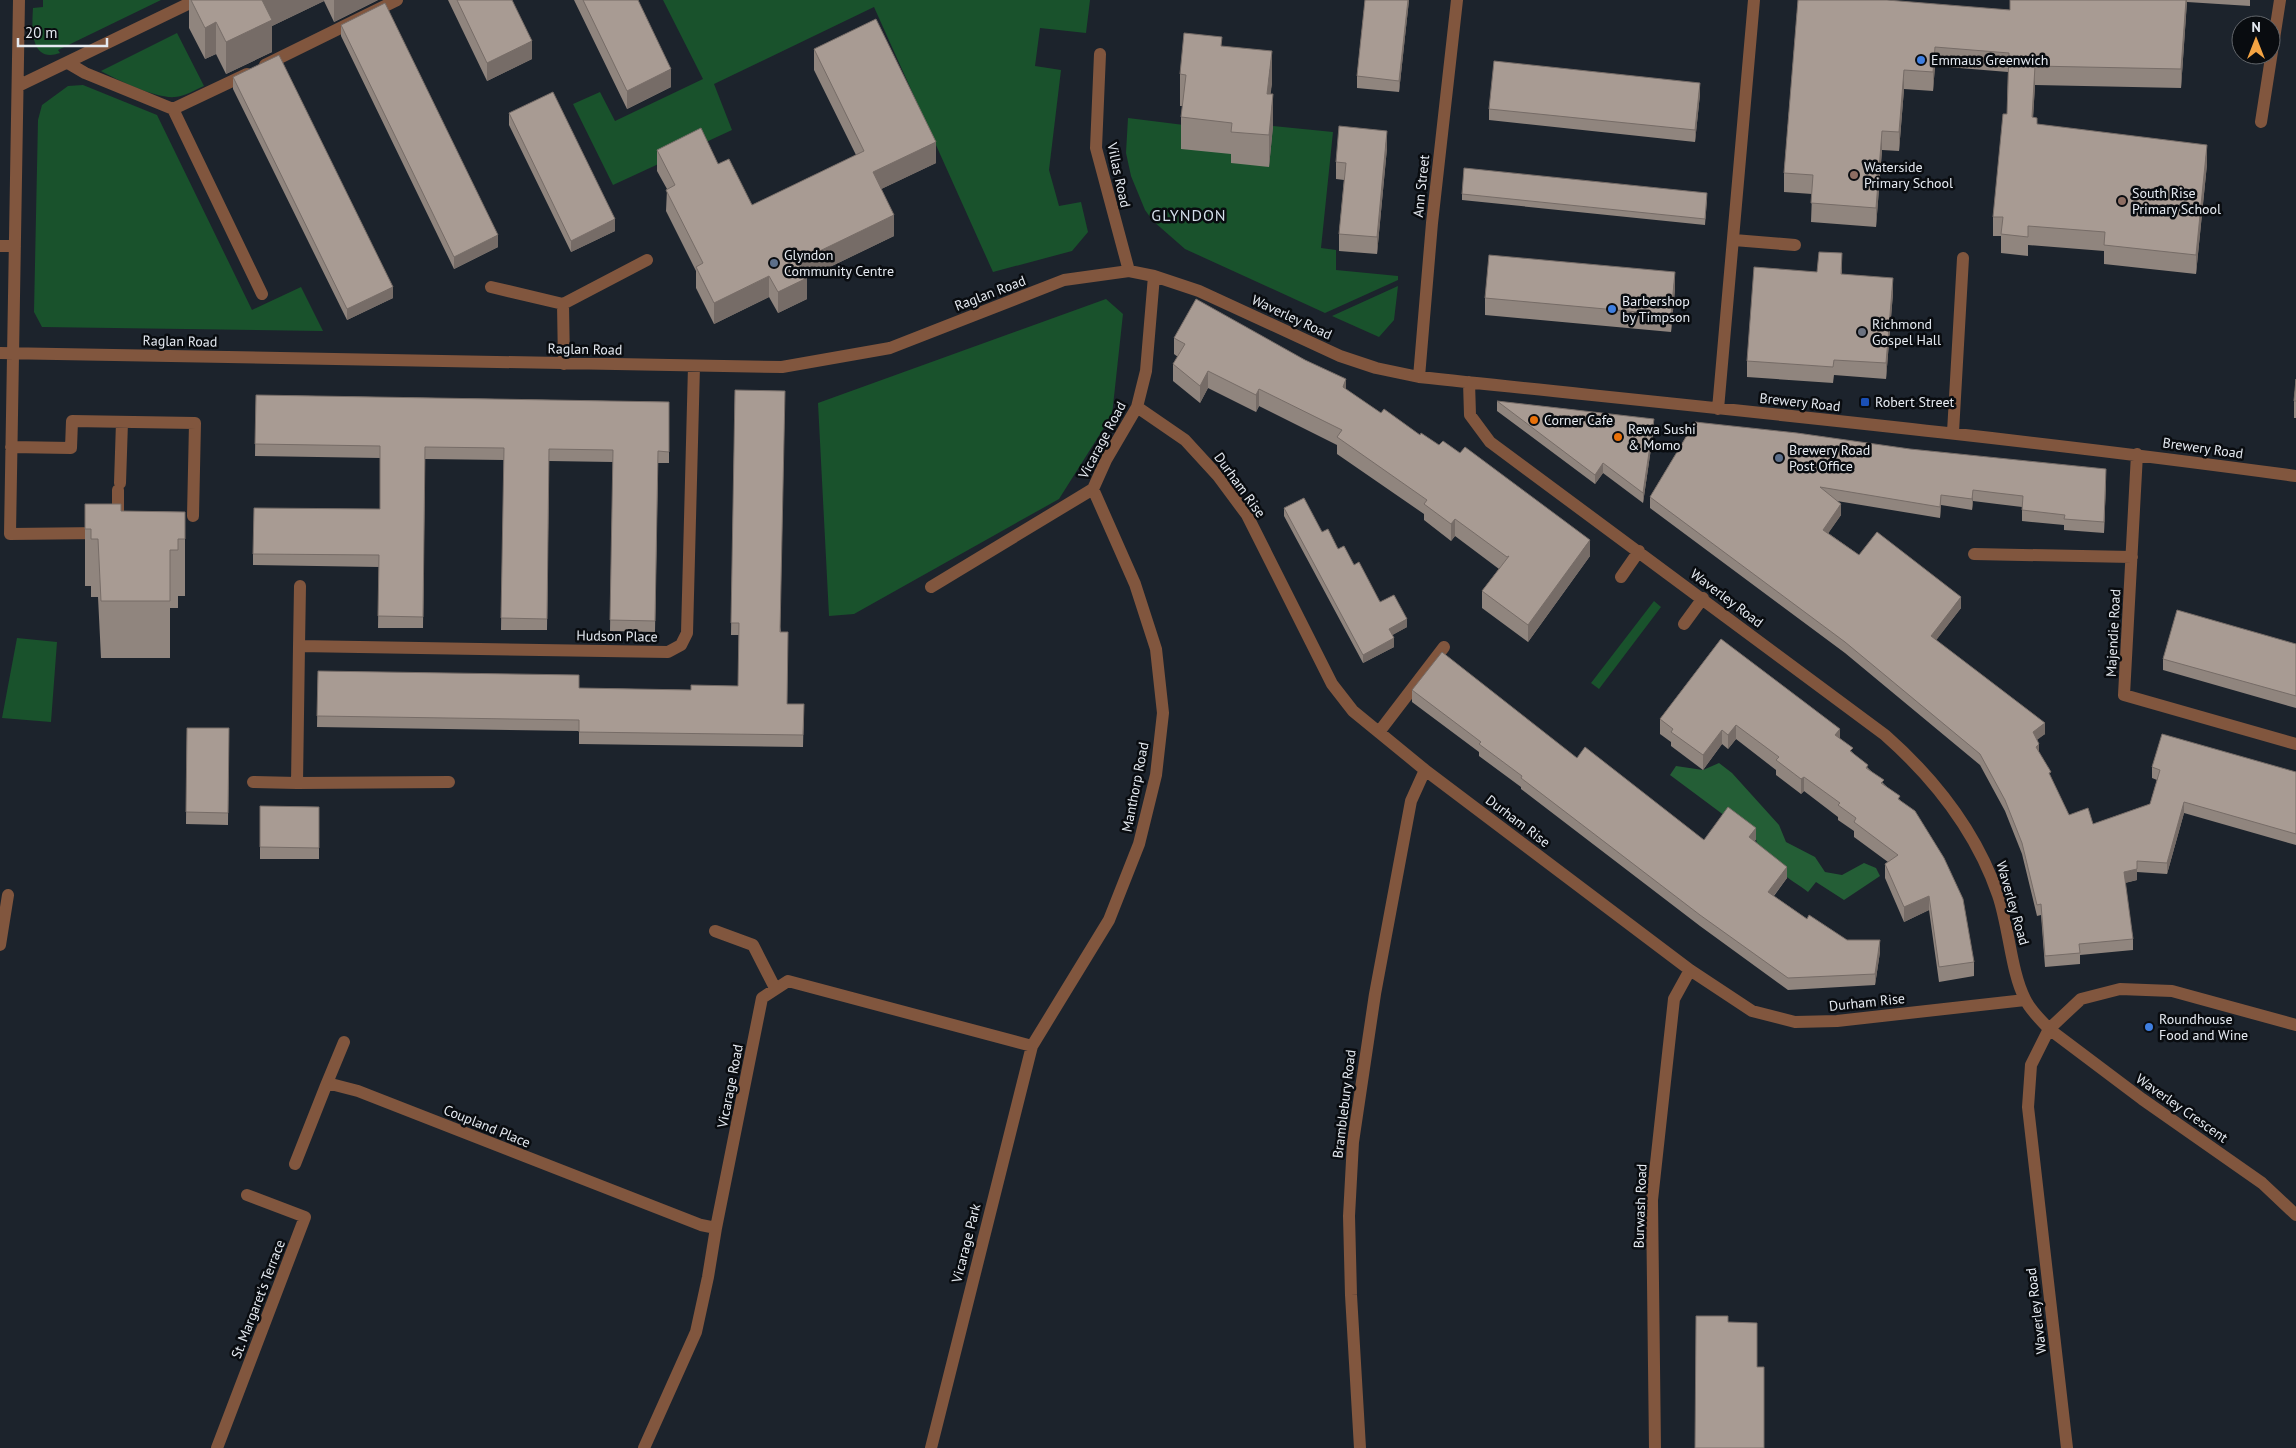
<svg xmlns="http://www.w3.org/2000/svg" width="2296" height="1448" font-family="'PT Sans',sans-serif">
<style>
.green{fill:#19522c}
.forest{fill:#245e36}
.lines{fill:none;stroke-linecap:round;stroke-linejoin:round}
.minor{stroke:#81563e;stroke-width:12}
.wall{fill:#90857e}
.shaded-wall{fill:#766c67}
.building{fill:#a89b93;stroke:#766c67}
.shop-dot{fill:#3f7fe0;stroke:#090c10;stroke-width:2}
.education-dot{fill:#8d6e63;stroke:#090c10;stroke-width:2}
.service-dot{fill:#5c6f8a;stroke:#090c10;stroke-width:2}
.worship-dot{fill:#6b7280;stroke:#090c10;stroke-width:2}
.transit-dot{fill:#1a4fb4;stroke:#090c10;stroke-width:2}
.food-dot{fill:#e8710a;stroke:#090c10;stroke-width:2}
.labels{text-anchor:middle;dominant-baseline:central;stroke-width:5;stroke-linejoin:round;paint-order:stroke}
.poi-label{font-size:14px;fill:#e5eaf1;stroke:#090c10;text-anchor:start}
.street-label{font-size:14px;fill:#e5eaf1;stroke:#090c10}
.quarter-label{font-size:16px;letter-spacing:1px;fill:#d4deea;stroke:#090c10}
</style>
<rect width="100%" height="100%" fill="#1c232c"/>
<path class="green" d="M43,0H161L58,50L60,53C29,64 32,25 33,8L43,7Z
M663,0H1090L1086,33L1040,28L1035,66L1061,70L1049,170L1059,206L1081,202L1088,232L1072,251L993,272L874,7L714,84L732,130L613,185L573,104L600,92L615,121L703,79Z
M177,33L204,86C195,90 185,96 175,97C157,99 117,80 101,71Z
M83,85L157,115L252,310L301,287L323,331L42,327L34,312L38,120L42,105L68,86Z
M1128,118L1184,125L1232,154L1269,167L1273,126L1333,132L1321,248L1336,250V270L1398,276V280L1325,313L1185,249L1153,221L1145,210L1131,176L1126,153Z
M1398,286L1394,320L1379,337L1332,316Z
M1106,299L1123,314L1112,415L1059,499L854,614L829,616L818,403Z
M1654,601L1661,607L1599,689L1591,683Z
M17,638L57,642L51,722L2,718Z"/>
<path class="forest" d="M1719,763L1732,773L1779,825L1786,842L1815,857L1825,872L1842,875L1864,863L1876,868L1880,876L1844,900L1816,882L1808,892C1791,879 1759,862 1756,839L1670,775L1676,766L1703,770Z"/>
<g class="lines">
<path class="minor" d="M19,0L10,534L101,533
M1100,54L1096,148L1129,271
M68,63L85,73L173,109L262,294
M265,65L397,0
M18,86L196,0
M173,109L247,74
M2261,122L2280,0
M1734,240L1795,245
M0,246H15
M491,287L563,304
M563,304L647,260
M563,304L564,364
M0,353L782,367L890,348L1064,280L1129,271L1154,276L1199,291L1340,356L1376,368L1419,377C1712,408 2004,436 2296,476
M1419,377L1432,223L1457,0
M1469,382L1470,415L1490,442L1885,735C1936,780 1976,831 1998,895C2009,927 2011,972 2025,999C2030,1010 2041,1020 2049,1029L2031,1065L2028,1107L2067,1448
M1137,407L1185,440L1218,476L1247,515L1332,684L1353,711L1425,770L1690,970L1752,1011L1795,1022L1837,1021L2025,1000
M1718,409L1754,0
M1953,432L1963,258
M11,447L71,448L72,421L195,423L193,516
M2137,454L2124,695L2296,744
M120,483L122,422
M118,520V490
M1974,554L2132,557
M1621,577L1639,551
M931,587L1093,489L1106,460L1137,407L1146,371L1154,276
M1684,624L1703,598
M299,646L300,586
M1379,732L1444,647
M253,782L297,783
M449,782L297,783L299,646L668,652L681,645L687,633L694,366
M715,931L753,945L775,988
M0,945L8,895
M2296,1025L2172,991L2120,989L2081,999L2049,1029L2142,1099L2262,1183L2296,1215
M327,1083L344,1042
M295,1164L327,1083L358,1091L701,1225L716,1228
M217,1448L305,1217L247,1195
M644,1448L696,1332L708,1277L716,1228L762,998L788,981L1032,1046
M931,1448L1032,1046L1109,920L1139,844L1156,775L1163,713L1156,649L1135,584L1093,489
M1360,1448L1351,1295L1349,1216L1353,1142L1375,994L1411,801L1425,770
M1655,1448L1652,1200L1674,999L1690,970"/>
</g>
<path class="wall" d="M189,0H378L334,22L324,1L272,26V52L226,74L216,54L205,59L189,28Z
M448,0H512L532,59L487,81Z
M574,0H638L671,87L627,109Z
M1365,0H1409L1399,92L1357,88V76Z
M1798,0L2010,10V0H2250V6L2187,2L2181,88L2035,85L2033,117L2037,124L2207,164L2196,274L2104,264V251L2028,245V256L2001,253V236H1993V217L2007,114L2008,72L1935,66L1933,91L1904,89L1899,151L1882,150L1876,227L1811,222L1812,194L1784,192V173Z
M341,25L498,247L454,269L341,36Z
M1222,46L1272,83L1270,94L1273,126L1269,167L1231,163V154L1181,149V117L1183,106H1180V74Z
M814,49L936,163L881,189L894,236L807,278V299L778,313L769,297L714,324L696,288V271L666,211L667,189L657,171V150L718,164L752,205L856,155L814,70Z
M233,77L393,298L347,320L233,89Z
M1700,94L1695,142L1489,120V109Z
M509,113L615,231L571,252L509,125Z
M1387,148L1377,254L1339,251V234L1344,180L1336,179V162Z
M1462,194L1707,199L1705,225L1462,200Z
M1842,269V274L1893,293L1886,379L1834,375L1833,383L1747,377V361L1817,272Z
M1675,289L1671,332L1485,315V298Z
M1174,338L1346,390L1381,413L1420,435L1590,556L1528,642L1482,608V591L1499,569L1455,536L1451,541L1424,520V514L1337,454V445L1259,406L1256,412L1208,388L1200,403L1173,381V364L1178,357L1174,354Z
M2296,379V418H2294V401Z
M735,390L781,632L787,704H804L803,747L579,744V731L317,727L318,671L579,688L691,690L738,686L739,635H731Z
M256,395L669,402V463H658L655,632L610,631L613,462L549,461L547,630H501L504,460L425,459L423,628H378L379,567L253,565V554L380,509V458L255,456Z
M1497,401L1654,428L1643,503L1603,473L1595,484L1497,411Z
M1695,422L2106,480L2104,533L2064,530V525L2022,521V507L1997,504L1973,501L1972,510L1941,505L1940,518L1837,501L1841,515L1828,533L1859,555L1961,608L1936,640L2045,734L2037,739L2039,753L2069,815L2093,824L2150,804L2157,780L2152,778V767L2296,772V845L2184,813L2167,874L2137,872V880L2125,883L2133,939V950L2080,955V964L2045,967L2041,915L2037,916L2022,854L2005,811L1980,765L1845,653L1650,508V497Z
M85,504L121,511L185,512V596H178V608H170V658H101L98,597H91V586H85Z
M1284,508L1322,532L1354,565L1380,602L1407,627L1392,635L1394,647L1363,663L1284,516Z
M1721,639L1840,739L1853,753L1900,800L1974,962V976L1939,982L1929,910L1904,922L1885,878V864L1888,862L1854,837V831L1838,820V817L1804,791L1801,794L1776,775V770L1736,739L1728,749L1722,744L1703,770L1671,746V742L1660,734V719Z
M2296,644V708L2163,670V659Z
M1412,690L1577,758L1704,840L1756,839L1755,841L1787,878L1774,896L1807,919L1847,940L1880,952L1875,985L1788,990L1700,926L1521,789V787L1479,756V752L1412,702Z
M187,728H229L228,825L186,824Z
M260,806L319,807V859H260Z"/>
<path class="shaded-wall" d="M262,0H324V1L272,26V52L226,74V42Z
M334,0H378L334,22Z
M1408,0H1409L1399,92V81Z
M2186,0H2187L2181,88V69Z
M216,22V54L205,59V28Z
M532,41V59L487,81V63Z
M1935,47V66L1933,91V72Z
M1272,51V83L1267,125V94Z
M2035,66V85L2032,136V117Z
M671,69V87L627,109V91Z
M1904,70V89L1899,151V132Z
M1700,83V94L1695,142V130Z
M1273,94V126L1269,167V135Z
M1387,131V148L1377,254V237Z
M1882,131V150L1876,227V208Z
M936,142V163L873,193V172Z
M2207,145V164L2196,274V255Z
M894,215V236L807,278V299L778,313V292L799,261Z
M615,219V231L571,252V241Z
M498,235V247L454,269V257Z
M1842,253V269L1841,290V274Z
M1675,272V289L1671,332V315Z
M769,276V297L714,324V303Z
M1893,278V293L1886,379V363Z
M393,287V298L347,320V309Z
M1208,371V388L1200,403V386Z
M1346,379V396L1343,387Z
M1259,389V406L1256,412V395Z
M1654,419V428L1643,503V493Z
M1603,463V473L1595,484V475Z
M2106,469V480L2104,533V522Z
M1973,490V501L1972,510V499Z
M1941,495V505L1940,518V507Z
M1841,504V515L1823,541V530Z
M1455,519V536L1451,541V524Z
M1590,540V556L1528,642V625Z
M1961,597V608L1931,647V636Z
M1407,619V627L1389,637V629Z
M1394,638V647L1363,663V655Z
M2045,723V734L2033,743V732Z
M1736,725V739L1728,749V735Z
M1840,729V743L1835,735Z
M1722,730V744L1703,770V755Z
M2039,744V755L2036,747Z
M1804,777V791L1801,794V779Z
M2184,802V813L2167,874V863Z
M1756,828V839L1749,848V837Z
M1787,867V878L1768,903V892Z
M2137,869V880L2124,883V872Z
M1929,896V910L1904,922V907Z
M1880,940V952L1875,985V974Z"/>
<path class="building" d="M191,0H262L272,20L226,42L216,22L205,28Z
M457,0H512L532,41L487,63Z
M583,0H638L671,69L627,91Z
M1365,0H1408L1399,81L1357,76Z
M1798,0H1887L2010,10V0H2186L2181,69L2035,66L2032,117L2037,118V124L2207,145L2196,255L2104,245L2105,232L2028,226V237L2001,234L2003,217H1993L2003,114H2007L2009,53L1935,47L1933,72L1904,70L1899,132L1882,131L1876,208L1811,203L1813,175L1784,173Z
M385,3L498,235L454,257L341,25Z
M876,19L936,142L873,172L894,215L799,261L807,278L778,292L769,276L714,303L696,267L703,263L666,190L675,185L657,150L701,128L718,164L729,159L752,205L864,151L814,49Z
M1184,33L1222,37L1221,46L1272,51L1267,94H1273L1269,135L1231,132L1232,123L1181,117L1186,75L1180,74Z
M279,55L393,287L347,309L233,77Z
M1494,61L1700,83L1695,130L1489,109Z
M553,92L615,219L571,241L509,113Z
M1339,126L1387,131L1377,237L1339,234L1346,163L1336,162Z
M1464,168L1707,193L1705,219L1462,194Z
M1819,252L1842,253L1841,274L1893,278L1886,363L1834,360L1833,367L1747,361L1754,267L1817,272Z
M1489,255L1675,272L1671,315L1485,298Z
M1196,299L1305,360L1346,379L1343,387L1381,413L1384,409L1420,435L1421,433L1439,445L1443,441L1460,453L1465,447L1590,540L1528,625L1482,591L1509,556L1507,557L1455,519L1451,524L1424,504L1427,500L1337,437L1342,430L1259,389L1256,395L1208,371L1200,386L1173,364L1185,344L1174,338Z
M2296,379V401H2294Z
M735,390L785,391L780,632H788L787,704H804L803,735L579,732V720L317,716L318,671L579,675V688L691,690V685L738,686L739,623H731Z
M256,395L669,402V452L658,451L655,621L610,620L613,450L549,449L547,619L501,618L504,448L425,447L423,617L378,616L379,555L253,554L254,508L380,509V446L255,444Z
M1497,401L1654,419L1643,493L1603,463L1595,475Z
M1695,422L1797,433L1910,449L2106,469L2104,522L2064,519L2065,515L2022,510L2023,496L1997,493L1973,490L1972,499L1941,495L1940,507L1820,487L1841,504L1823,530L1859,555L1877,532L1961,597L1931,636L2045,723L2033,732L2039,744L2036,747L2051,772L2049,773L2069,815L2088,808L2093,824L2150,804L2160,770L2152,767L2162,734L2296,772V834L2184,802L2167,863L2137,861V869L2124,872L2133,939L2079,944L2080,953L2045,956L2041,904L2037,905L2022,843L2005,800L1980,754L1845,642L1650,497Z
M1304,498L1322,532L1328,529L1338,549L1344,546L1354,565L1359,562L1380,602L1394,595L1407,619L1389,629L1394,638L1363,655L1284,508Z
M85,504H121V511L185,512V539H178V550H170V601H101L98,539H91V529H85Z
M2177,610L2296,644V696L2163,659Z
M1721,639L1840,729L1835,735L1853,748L1850,751L1868,765L1866,768L1884,780L1881,783L1900,796L1898,799L1915,811L1944,858L1963,899L1974,962L1939,967L1929,896L1904,907L1885,864L1898,855L1854,822L1856,818L1838,805L1840,803L1804,777L1801,779L1776,760L1779,757L1736,725L1728,735L1722,730L1703,755L1671,732L1673,729L1660,719Z
M1442,652L1577,758L1585,747L1704,840L1728,807L1756,828L1749,837L1787,867L1768,892L1807,919L1809,915L1847,940H1880L1875,974L1788,978L1700,915L1521,778L1522,776L1479,744L1481,742L1412,690Z
M187,728H229L228,813L186,812Z
M260,806L319,807V848L260,847Z
M1696,1316H1728V1322L1757,1323V1367H1764V1448H1695Z"/>
<g class="shop-dot">
<circle cx="1921" cy="60" r="5"/>
<circle cx="1612" cy="309" r="5"/>
<circle cx="2149" cy="1027" r="5"/>
</g>
<g class="education-dot">
<circle cx="1854" cy="175" r="5"/>
<circle cx="2122" cy="201" r="5"/>
</g>
<g class="service-dot">
<circle cx="774" cy="263" r="5"/>
<circle cx="1779" cy="458" r="5"/>
</g>
<circle class="worship-dot" cx="1862" cy="332" r="5"/>
<rect class="transit-dot" x="1860" y="397" width="10" height="10" rx="2.5"/>
<g class="food-dot">
<circle cx="1534" cy="420" r="5"/>
<circle cx="1618" cy="437" r="5"/>
</g>
<g class="labels">
<g class="poi-label">
<text x="1931" y="60">Emmaus Greenwich</text>
<text x="1864" y="167">Waterside<tspan x="1864" dy="16">Primary School</tspan></text>
<text x="2132" y="193">South Rise<tspan x="2132" dy="16">Primary School</tspan></text>
<text x="784" y="255">Glyndon<tspan x="784" dy="16">Community Centre</tspan></text>
<text x="1622" y="301">Barbershop<tspan x="1622" dy="16">by Timpson</tspan></text>
<text x="1872" y="324">Richmond<tspan x="1872" dy="16">Gospel Hall</tspan></text>
<text x="1875" y="402">Robert Street</text>
<text x="1544" y="420">Corner Cafe</text>
<text x="1628" y="429">Rewa Sushi<tspan x="1628" dy="16">&amp; Momo</tspan></text>
<text x="1789" y="450">Brewery Road<tspan x="1789" dy="16">Post Office</tspan></text>
<text x="2159" y="1019">Roundhouse<tspan x="2159" dy="16">Food and Wine</tspan></text>
</g>
<g class="street-label">
<text transform="translate(1119 175) rotate(78)">Villas Road</text>
<text transform="translate(1421 186) rotate(-84)">Ann Street</text>
<text transform="translate(990 293) rotate(-21)">Raglan Road</text>
<text transform="translate(1292 317) rotate(25)">Waverley Road</text>
<text transform="translate(180 341) rotate(1)">Raglan Road</text>
<text transform="translate(585 349) rotate(1)">Raglan Road</text>
<text transform="translate(1800 402) rotate(6)">Brewery Road</text>
<text transform="translate(1102 440) rotate(-62)">Vicarage Road</text>
<text transform="translate(2203 448) rotate(8)">Brewery Road</text>
<text transform="translate(1240 485) rotate(54)">Durham Rise</text>
<text transform="translate(1727 598) rotate(37)">Waverley Road</text>
<text transform="translate(2113 633) rotate(-87)">Majendie Road</text>
<text transform="translate(617 636) rotate(1)">Hudson Place</text>
<text transform="translate(1135 787) rotate(-79)">Manthorp Road</text>
<text transform="translate(1518 821) rotate(37)">Durham Rise</text>
<text transform="translate(2013 903) rotate(74)">Waverley Road</text>
<text transform="translate(1867 1002) rotate(-6)">Durham Rise</text>
<text transform="translate(730 1086) rotate(-79)">Vicarage Road</text>
<text transform="translate(1344 1104) rotate(-83)">Bramblebury Road</text>
<text transform="translate(2182 1108) rotate(35)">Waverley Crescent</text>
<text transform="translate(487 1126) rotate(22)">Coupland Place</text>
<text transform="translate(1640 1206) rotate(-88)">Burwash Road</text>
<text transform="translate(966 1243) rotate(-76)">Vicarage Park</text>
<text transform="translate(258 1299) rotate(-69)">St. Margaret's Terrace</text>
<text transform="translate(2036 1311) rotate(-97)">Waverley Road</text>
</g>
<g class="quarter-label">
<text x="1189" y="215">GLYNDON</text>
</g>
</g>
<g transform="translate(2256 40)"><circle r="24" fill="#090c10" stroke="#61656a"/>
<path d="M0-4L9 19L0 12L-9 19Z" fill="#f4a443"/>
<text y="-8" font-size="14" font-weight="bold" text-anchor="middle" fill="#e5eaf1">N</text>
</g>
<path d="M18 38v8h89v-8" fill="none" stroke="#e5eaf1" stroke-width="2.5"/>
<text x="25" y="38" font-size="15" fill="#e5eaf1" stroke="#090c10" stroke-width="4" paint-order="stroke">20 m</text>
</svg>
